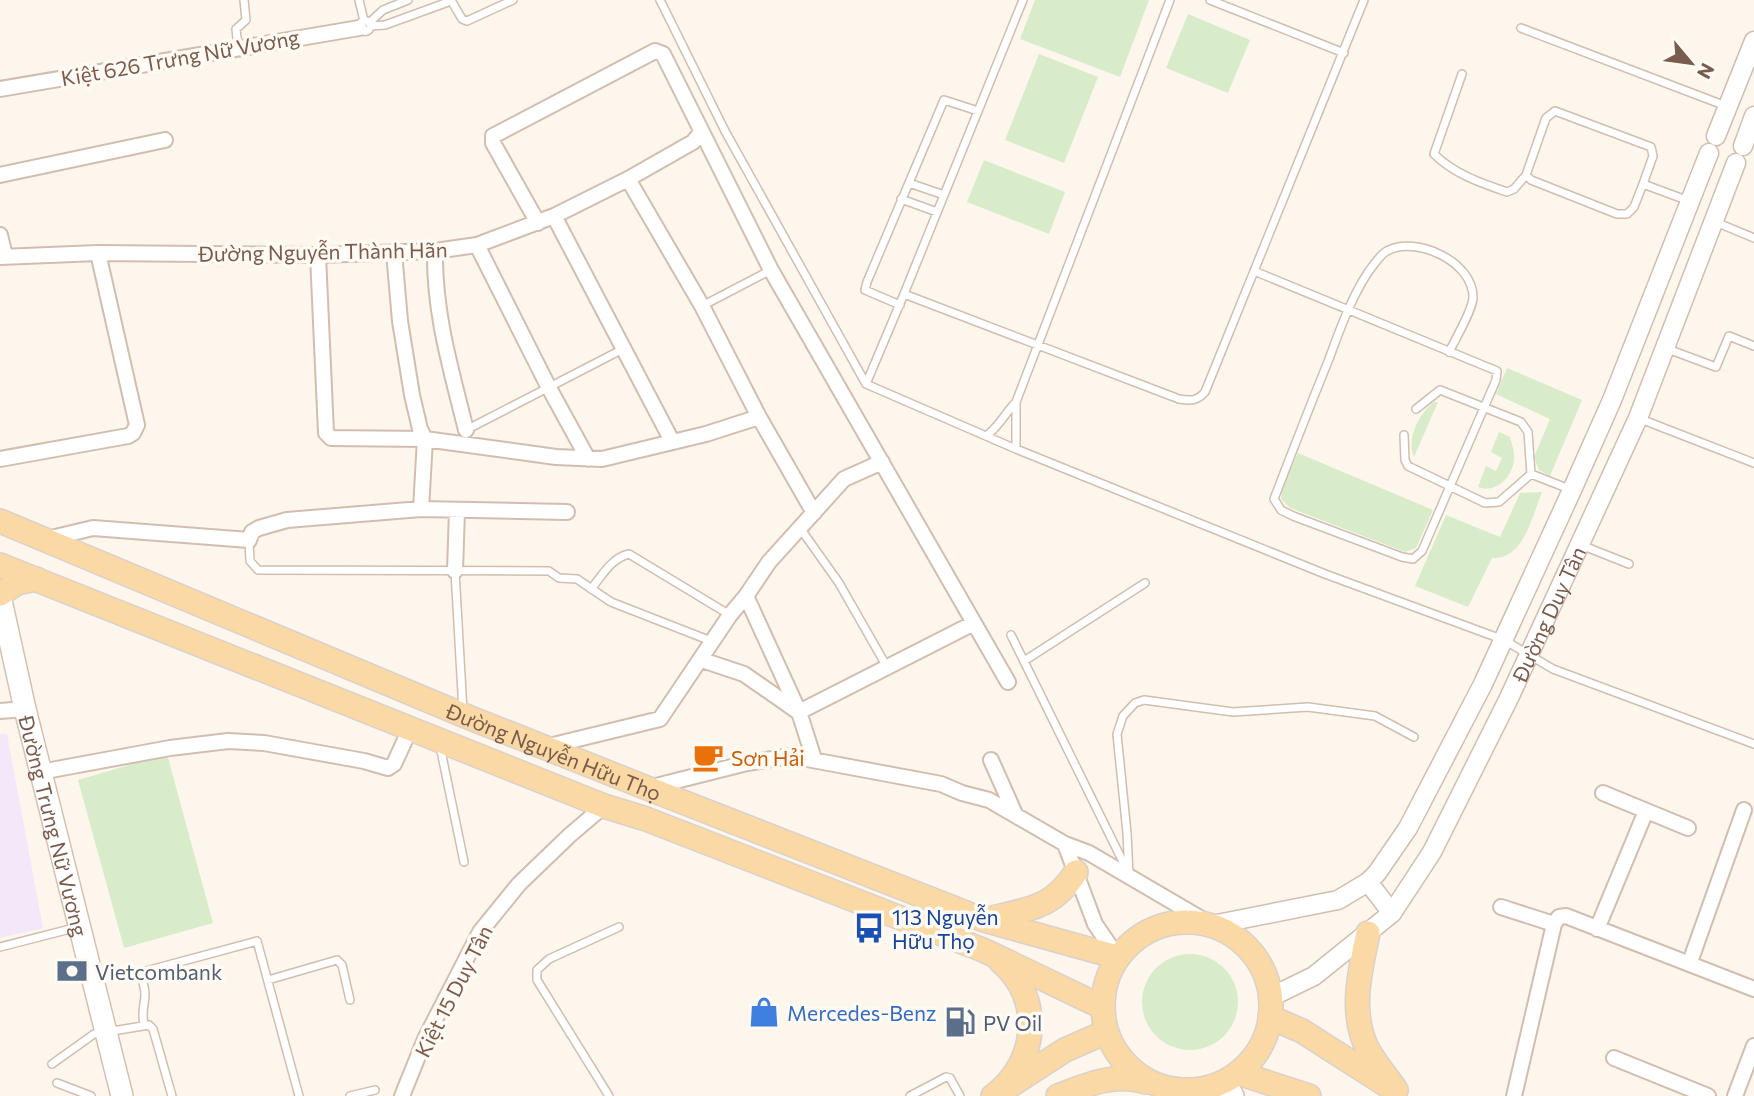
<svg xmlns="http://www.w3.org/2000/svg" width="1754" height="1096" font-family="Commissioner,sans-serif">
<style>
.education{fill:#f3e8fa}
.green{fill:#d8ecc9}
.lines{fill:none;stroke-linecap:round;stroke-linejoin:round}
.service-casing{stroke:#d1beb0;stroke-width:10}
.minor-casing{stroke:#d1beb0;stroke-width:18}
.tertiary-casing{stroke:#d1beb0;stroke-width:21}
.secondary-casing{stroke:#d6c0b0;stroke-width:24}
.primary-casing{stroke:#dad1cd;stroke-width:26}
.service{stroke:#fff;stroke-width:7}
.minor{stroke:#fff;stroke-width:14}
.tertiary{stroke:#fff;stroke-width:18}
.secondary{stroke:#fff;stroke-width:21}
.primary{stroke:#fbd9a5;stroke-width:23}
.labels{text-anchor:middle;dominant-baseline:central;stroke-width:7;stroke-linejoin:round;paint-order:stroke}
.street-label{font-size:21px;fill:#7a5c4d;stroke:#fffaf3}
.food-label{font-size:21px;fill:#c56008;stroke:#fffaf3;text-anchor:start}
.transit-label{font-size:21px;fill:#164399;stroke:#fffaf3;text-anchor:start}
.service-label{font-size:21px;fill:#4e5e75;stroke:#fffaf3;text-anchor:start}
.shop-label{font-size:21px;fill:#366cbe;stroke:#fffaf3;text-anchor:start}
</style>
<rect width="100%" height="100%" fill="#fdf6ec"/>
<path class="education" d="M0,734H7L43,928L0,938Z"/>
<path class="green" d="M1035,0H1149L1120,77L1020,39Z
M1188,14L1250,40L1228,93L1166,68Z
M1039,54L1098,77L1064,163L1005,140Z
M984,160L1065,192L1049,234L967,202Z
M1507,368L1582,400L1550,476L1539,470L1534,457L1550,419L1496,394Z
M1434,402H1438L1414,457C1406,440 1419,413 1434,402Z
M1499,432L1510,437C1512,445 1515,452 1514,460C1512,478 1495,494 1478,487L1486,466L1496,471L1502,458L1491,452Z
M1298,453L1433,510L1416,548L1405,552L1290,508L1281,499L1282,488Z
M1542,492C1532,516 1524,560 1492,558L1468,607L1415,586L1446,515L1500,537L1520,493Z
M167,754L213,923L124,948L78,780Z
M1142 1002a48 48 0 1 1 96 0a48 48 0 1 1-96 0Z"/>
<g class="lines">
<g class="service-casing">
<path id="service" d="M359,0L364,21
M451,0L462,19L467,21L513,0
M660,0L725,131L866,384L1016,449L1325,574L1504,640L1553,669L1754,744
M1210,0L1344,53
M359.5 26a5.5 5.5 0 1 1 11 0a5.5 5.5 0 1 1-11 0Z
M369,23L383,10L408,0
M370,26L385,25L451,1
M1521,28L1726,106
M238,47L236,29L246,20L244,0
M1462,74L1434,154C1454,174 1481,183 1507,192L1514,189L1526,175L1531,180L1617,214H1627L1634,207L1643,184L1689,201
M1526,175L1546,118L1555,111L1651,147L1653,156L1643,184
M909,183L944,195
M901,199L937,212
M1713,221L1754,238
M1254,271C1335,305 1416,338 1497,371L1496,380L1422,551L1413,559L1402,557L1293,516L1281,510L1274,499C1292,452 1310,406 1329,359C1340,329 1355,287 1375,263C1378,259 1383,253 1387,251C1416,235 1474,262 1473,298C1472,311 1456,338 1449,352
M904,294L1179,399C1191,401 1197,401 1205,392L1364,0
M900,305L865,290L867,282L944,100L978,111
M702,306L771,270
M1665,348L1716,367L1729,336L1754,346
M866,384L904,294L1023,0
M1416,409L1440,390L1521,422L1528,432L1531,474L1572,490
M1638,418L1754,463
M466,430L623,349
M1404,435L1405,460L1408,466L1485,503L1499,502L1531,474
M986,436C999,427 1005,413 1016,402L1170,0
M1016,449V402
M800,528L839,583L887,667
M249,540L250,561L258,570L549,571L559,578L577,579L611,602L711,641
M1581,545L1629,564
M455,571L463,711
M591,589C602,576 611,558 629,554L730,615
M1011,635L1128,872
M1024,661L1145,583
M440,746L464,862
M1129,875L1127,833L1117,734L1123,716L1135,703L1144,700L1233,712L1308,707L1375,716L1414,737
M0,947L78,927
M268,980L337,960L342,965L350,1000
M144,1024C141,1011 145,1005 145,994C145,984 139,980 146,971L257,941L299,1096
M52,1064L94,1034L149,1025L153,1029L172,1096
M57,1083L91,1096
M350,1096L375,1090
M609,1096L537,980V970L549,959L619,927
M910,1096L946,1077L950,1078L960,1096"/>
</g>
<g class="minor-casing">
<path id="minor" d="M0,89L359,28
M0,175L165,140
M628,179L702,306L759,417L814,513
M554,216L672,441
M538,223L493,143V136L655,51L663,54L771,270L1008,682
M0,235L5,256
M477,245L548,386L588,459
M435,251C434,314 451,369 466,430
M394,252L400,321L412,395L420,429L425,439L421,509
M318,255L326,433L331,438L425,439L556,457L602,459L706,434L759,417
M0,257L98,253L318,255L435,251L477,245L554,216L628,179L693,142L701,132
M0,459L128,436L133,433L137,425L98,253
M47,539L93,528L249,540L252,532L259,528L287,520L421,509L567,512
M455,571L457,510
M746,596L799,712L814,759
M702,660L744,674L797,711
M0,711L25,709
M799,712L974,623
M545,747L660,719L730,615L746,596L769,562L844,479L882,462
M991,760L1015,814
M40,772L170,748L228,741L264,743L364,761L388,768L394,764L410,729
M648,788L747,763L791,756L941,784L962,793L989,800L1065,844L1089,853L1212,925
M1603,793L1688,828
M1065,844L1095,924L1117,956
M1501,907L1554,924
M1597,929L1646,811
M1690,962L1744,810
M1614,1058L1708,1096
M402,1096L425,1039L480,932L519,884L570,835L604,806
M1514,1096L1554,924L1559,917L1566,916L1754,989
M1735,1096L1754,1046"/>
</g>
<g class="tertiary-casing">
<g id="tertiary">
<path d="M1716,136L1754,41"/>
<path d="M1743,146L1754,116"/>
<path d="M1368,882L1392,913"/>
<path d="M1212,925L1338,900L1368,882L1377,873L1408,828L1483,684L1572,490L1612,400L1709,153"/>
<path id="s1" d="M1271,997L1314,976L1392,913L1432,852L1509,698L1638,418L1736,163"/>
</g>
</g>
<g class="secondary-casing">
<g id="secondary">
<path id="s2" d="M0,596L25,709L122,1096"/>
<path d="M1224,1082L1233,1096"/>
</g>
</g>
<g class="primary-casing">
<g id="primary">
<path id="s3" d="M0,521L463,715L647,788L984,920L1117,957"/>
<path d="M0,565L604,806L646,819L983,950L1102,1007"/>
<path d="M0,594L17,583L36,579"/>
<path d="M984,920C1026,909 1052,910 1076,872"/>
<circle cx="1187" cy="1006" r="84"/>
<path d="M1368,933C1360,971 1349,1013 1368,1050C1376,1064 1387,1077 1396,1090"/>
<path d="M1270,1017L1302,1031L1388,1086"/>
<path d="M1238,1073L1309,1096"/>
<path d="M1011,1085L1065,1050L1106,1032"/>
<path d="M993,1096C1038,1064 1044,998 1001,962"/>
<path d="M1058,1096C1086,1085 1116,1072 1146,1082"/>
</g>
</g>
<use href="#service" class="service"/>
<use href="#minor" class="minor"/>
<use href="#tertiary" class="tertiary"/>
<use href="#secondary" class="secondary"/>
<use href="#primary" class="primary"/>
</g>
<defs>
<g id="cafe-bare" transform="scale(2.415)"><path d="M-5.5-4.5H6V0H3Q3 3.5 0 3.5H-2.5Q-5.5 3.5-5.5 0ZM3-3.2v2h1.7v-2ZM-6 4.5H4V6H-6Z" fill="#e8710a" stroke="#fffaf3" stroke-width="2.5" paint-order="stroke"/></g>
<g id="bus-bare" transform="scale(2.415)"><path d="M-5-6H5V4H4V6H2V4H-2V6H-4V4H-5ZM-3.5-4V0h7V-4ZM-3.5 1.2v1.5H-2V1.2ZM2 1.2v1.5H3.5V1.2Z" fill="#1a4fb4" stroke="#fffaf3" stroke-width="2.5" paint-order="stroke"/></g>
<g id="bank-bare" transform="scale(2.415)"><path d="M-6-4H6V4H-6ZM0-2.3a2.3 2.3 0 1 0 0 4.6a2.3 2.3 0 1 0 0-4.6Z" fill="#5c6f8a" stroke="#fffaf3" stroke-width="2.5" paint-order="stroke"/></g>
<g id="shop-bare" transform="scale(2.415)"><path d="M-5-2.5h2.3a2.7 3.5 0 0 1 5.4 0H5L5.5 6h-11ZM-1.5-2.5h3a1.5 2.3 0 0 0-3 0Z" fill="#3f7fe0" stroke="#fffaf3" stroke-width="2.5" paint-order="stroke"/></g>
<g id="fuel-bare" transform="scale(2.415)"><path d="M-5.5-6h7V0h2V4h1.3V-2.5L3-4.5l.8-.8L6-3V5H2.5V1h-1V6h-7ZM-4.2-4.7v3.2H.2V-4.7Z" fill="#5c6f8a" stroke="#fffaf3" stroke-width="2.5" paint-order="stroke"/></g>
</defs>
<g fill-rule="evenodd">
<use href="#cafe-bare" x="708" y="757"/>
<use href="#bus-bare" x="869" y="928"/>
<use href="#bank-bare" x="72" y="971"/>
<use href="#shop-bare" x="764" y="1012"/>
<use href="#fuel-bare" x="960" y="1022"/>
</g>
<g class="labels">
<g class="street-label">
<text transform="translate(180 57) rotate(-10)">Kiệt 626 Trưng Nữ Vương</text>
<text transform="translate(323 251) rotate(-1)">Đường Nguyễn Thành Hãn</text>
<text stroke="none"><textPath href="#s1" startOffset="486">Đường Duy Tân</textPath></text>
<text stroke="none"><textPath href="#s3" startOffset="600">Đường Nguyễn Hữu Thọ</textPath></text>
<text stroke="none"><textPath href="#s2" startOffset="236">Đường Trưng Nữ Vương</textPath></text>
<text transform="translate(453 991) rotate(-63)">Kiệt 15 Duy Tân</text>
</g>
<g class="food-label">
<text x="731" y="757">Sơn Hải</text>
</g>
<g class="transit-label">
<text x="892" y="916">113 Nguyễn<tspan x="892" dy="24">Hữu Thọ</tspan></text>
</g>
<g class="service-label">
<text x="95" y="971">Vietcombank</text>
<text x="983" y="1022">PV Oil</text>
</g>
<g class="shop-label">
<text x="787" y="1012">Mercedes-Benz</text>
</g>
</g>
<g transform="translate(1691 63) rotate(119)" stroke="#fffaf3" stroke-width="5" paint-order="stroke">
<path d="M0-5L12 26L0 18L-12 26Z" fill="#7a5c4d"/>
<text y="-10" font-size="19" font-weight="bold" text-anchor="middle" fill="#7a5c4d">N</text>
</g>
</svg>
